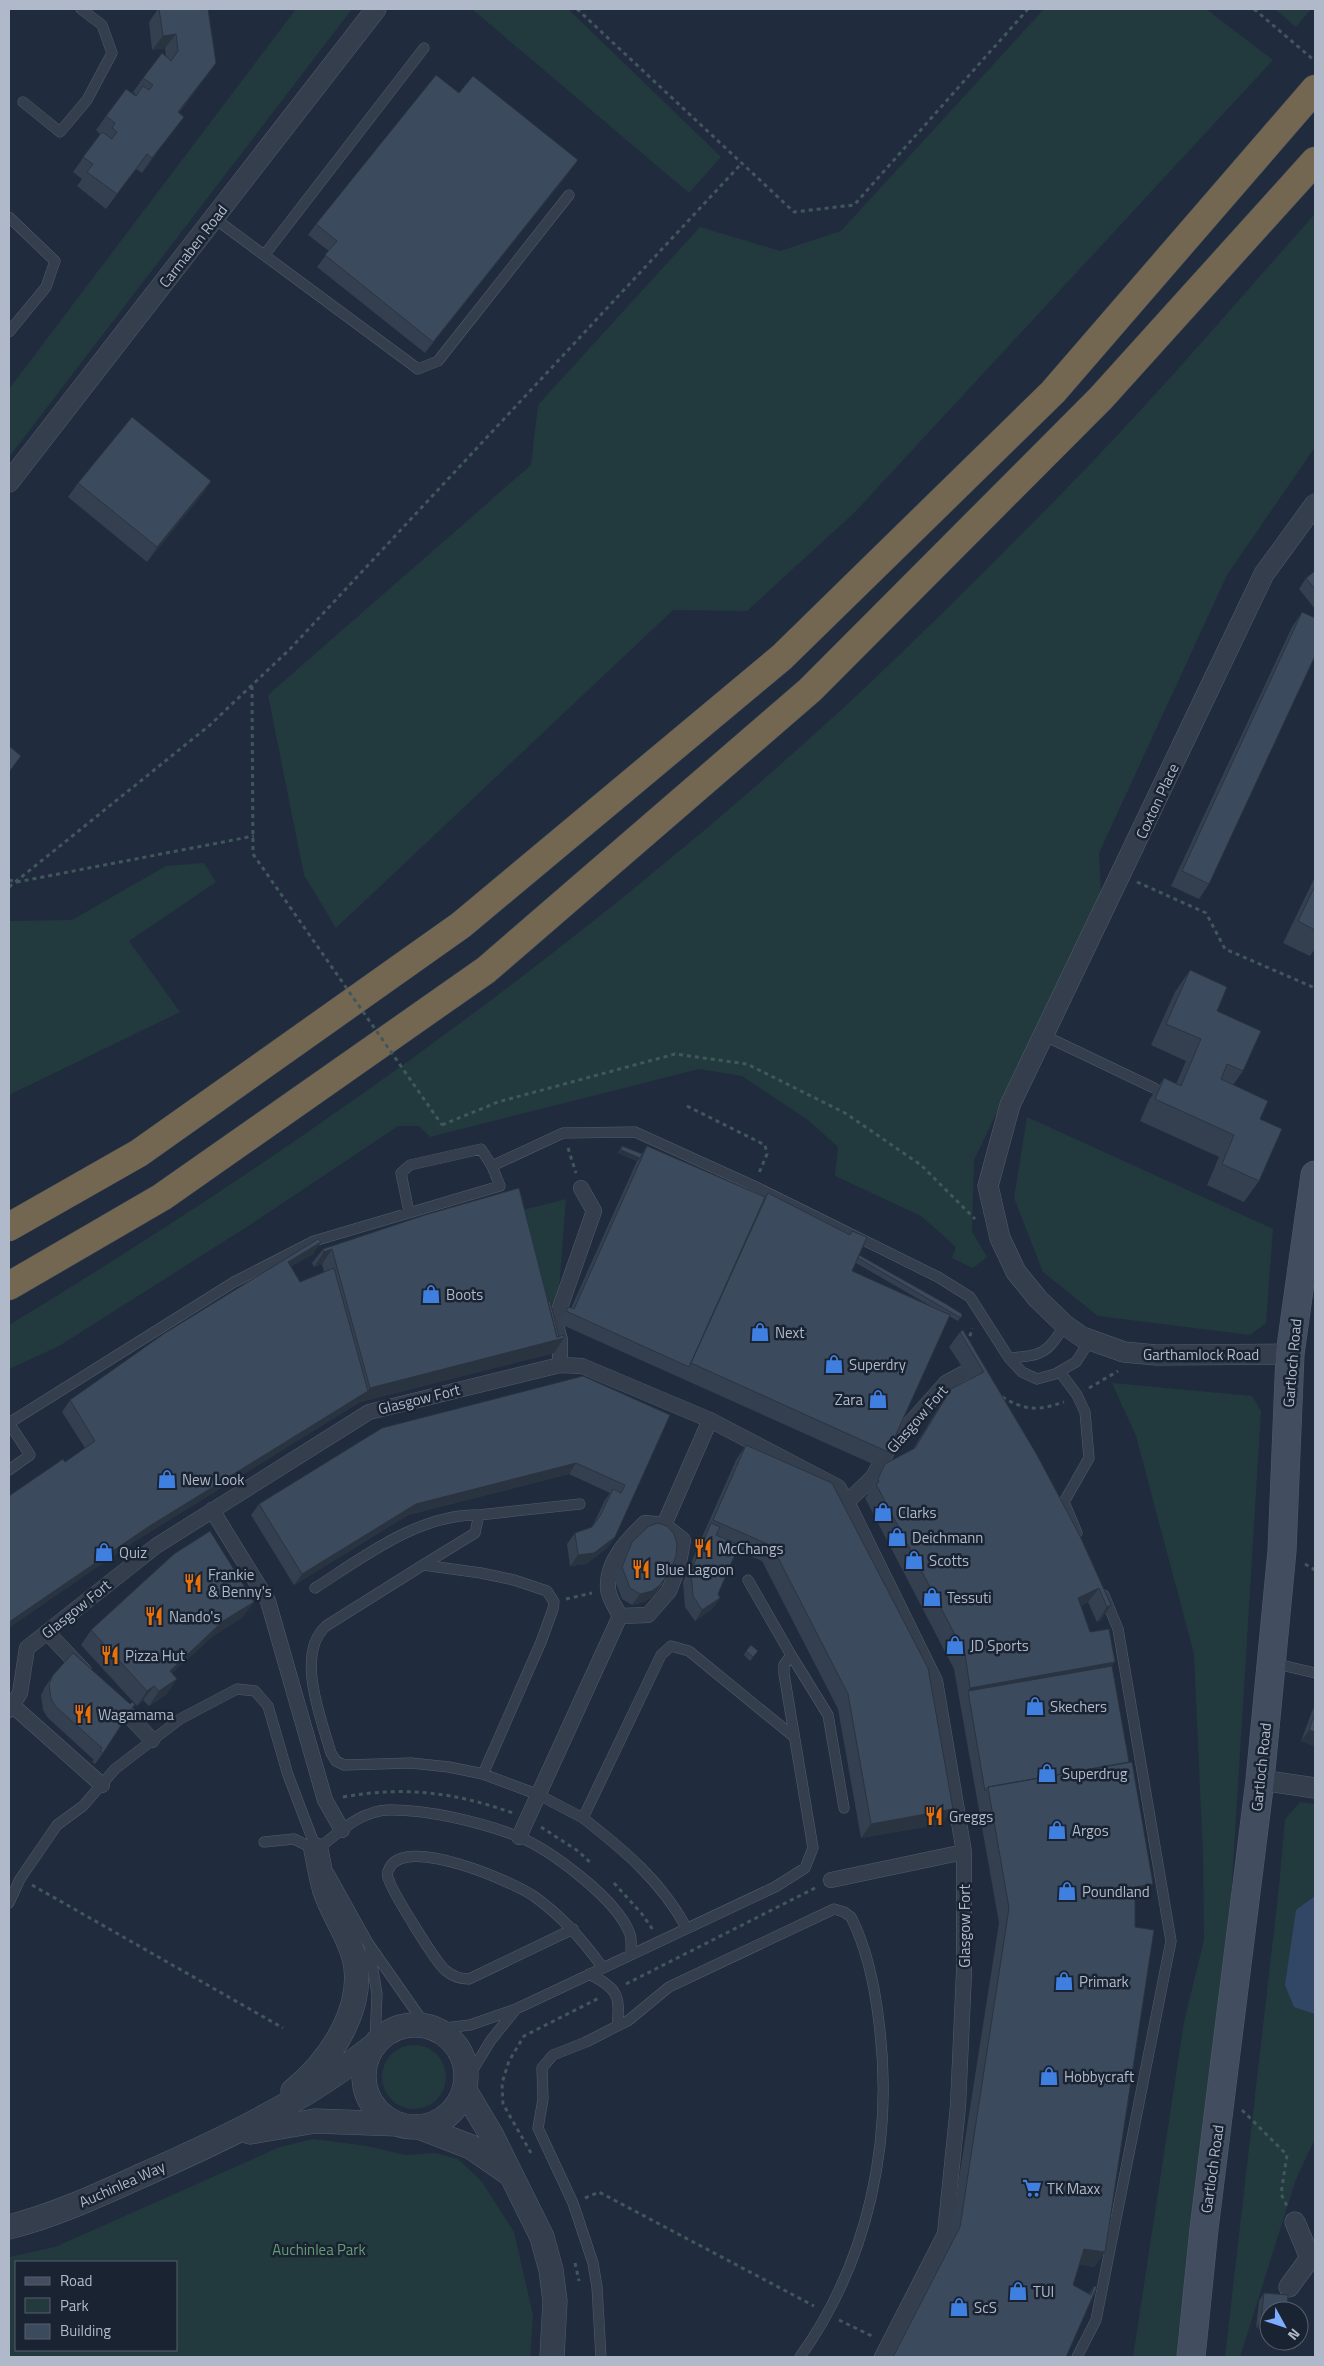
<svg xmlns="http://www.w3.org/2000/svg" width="1324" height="2366" font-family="'Titillium Web',sans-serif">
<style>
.green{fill:#223a3e;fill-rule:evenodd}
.water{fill:#324766}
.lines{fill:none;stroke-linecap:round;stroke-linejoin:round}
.service-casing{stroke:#525c6b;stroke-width:11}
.pedestrian-casing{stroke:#525c6b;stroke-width:16}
.minor-casing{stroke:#525c6b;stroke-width:21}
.tertiary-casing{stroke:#525c6b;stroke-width:25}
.secondary-casing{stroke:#525c6b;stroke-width:29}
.motorway-casing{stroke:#3f4958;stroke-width:29}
.path{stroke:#40575b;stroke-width:3;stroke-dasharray:4 4;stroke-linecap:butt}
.service{stroke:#343e4d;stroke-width:10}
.pedestrian{stroke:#343e4d;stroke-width:15}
.minor{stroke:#343e4d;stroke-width:20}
.tertiary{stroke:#343e4d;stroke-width:24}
.secondary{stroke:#424d60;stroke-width:28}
.motorway{stroke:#746751;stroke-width:28}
.path-bridge{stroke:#40575b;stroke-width:3;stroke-dasharray:4 4;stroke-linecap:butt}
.wall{fill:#344050;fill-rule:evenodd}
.shaded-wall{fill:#2a3441}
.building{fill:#3c4a5d;stroke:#2a3441}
.labels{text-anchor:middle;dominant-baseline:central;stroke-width:5;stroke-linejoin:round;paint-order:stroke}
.street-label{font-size:15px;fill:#afb9c9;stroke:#1a2332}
.poi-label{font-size:15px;fill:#afb9c9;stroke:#1a2332;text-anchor:start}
.park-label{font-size:15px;fill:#649c72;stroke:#1a2332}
</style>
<rect width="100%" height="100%" fill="#202c3d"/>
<path class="green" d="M296,9H352L9,457V389Z
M472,9H568L721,157L689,193Z
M1044,9H1206L1273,60L855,512L747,611L673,610L336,928L304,875L268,695L531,465L538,405L700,227L780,251L841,231Z
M1275,9H1311L1296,27Z
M1315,214V447L1227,575L1099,853L1101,895L974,1160L972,1232L987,1257L973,1268L952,1258L956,1247L921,1216L835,1176L838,1147L808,1120L742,1076L699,1069L430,1137L419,1126H398L253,1223L59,1346L9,1369V1325C278,1162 536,979 772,772C874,683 971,586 1065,490C1152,402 1233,306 1315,214Z
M204,863L216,882L129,941L180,1012L9,1095V921L72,920L166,866Z
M1027,1117L1273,1229L1266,1323L1250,1335L1098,1316L1043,1272L1014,1198Z
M566,1199L558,1302L535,1308L511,1213Z
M1112,1383L1252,1396L1261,1411L1231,1899L1179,2357H1133L1184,2022L1204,1940L1203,1854L1194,1654L1136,1436Z
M1300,1802L1315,1804V2138L1295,2182L1240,2357H1225L1279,1887L1285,1819Z
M382 2077a32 32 0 1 1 64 0a32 32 0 1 1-64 0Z
M313,2139L367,2146L405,2155L435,2153L458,2159L482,2182L514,2232L533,2315L530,2357H9V2257L55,2247L280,2147ZM16,2262H176V2350H16Z"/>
<path class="water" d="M1315,1896V2014L1294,2007L1285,1985L1296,1910Z"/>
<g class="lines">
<g class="service-casing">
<path id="service" d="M23,102L60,132L87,100L112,53L102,25L81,9
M9,217L55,261L46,287L9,332
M214,218L418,369L438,361L569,195
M265,254L424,48
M1043,1035L1154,1088
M409,1212L401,1173L410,1165L481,1149L492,1166
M1065,1325C1046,1354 1044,1355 1009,1358L1022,1372L1037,1379L1055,1374L1076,1362L1090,1340
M1060,1372L1077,1395L1085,1412L1089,1458L1064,1502L1077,1533
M9,1423L234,1282L314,1241L500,1186L492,1166L563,1133L635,1132L754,1186L938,1277L970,1297L1009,1358
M9,1470L30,1455L9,1423
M423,1565L481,1573L514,1580L547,1591L554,1602L553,1609L541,1642L483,1774L449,1767L411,1763L344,1765L336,1761L331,1753C321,1718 295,1654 326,1626Z
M423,1565L475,1533L479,1515L580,1504
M315,1588C362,1558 420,1513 479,1515
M791,1655L828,1715L844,1808
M1273,1663L1315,1673
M483,1774L539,1795L583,1818
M264,1842L294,1839L316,1850
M316,1850C338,1834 359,1811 388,1810C427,1809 480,1822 517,1836C551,1850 617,1899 630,1934C632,1940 631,1947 631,1953
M329,1873L368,1943L426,2026
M9,1903L20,1879L57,1825L83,1806L115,1769L180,1719L237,1689L255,1691L268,1706L288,1775L317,1851
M686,1927C661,1881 624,1850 583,1818L661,1655L671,1646L689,1651L793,1736
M573,1929L469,1979C460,1979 452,1976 445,1970C435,1961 393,1893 389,1880C387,1877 387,1872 389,1869C404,1834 514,1882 535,1897C563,1917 583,1940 603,1968
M369,1945L377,1994L375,2044
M589,1974C617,1988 621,1995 617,2026
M436,2029L470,2025L516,2009L775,1887L805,1868L813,1848L784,1674V1665L791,1655L748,1580
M466,2081L491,2040L516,2009
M601,2357L597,2287L593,2263L573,2203L538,2128L543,2099L542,2068L553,2055L586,2042L629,2020L669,1987L834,1909L844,1912L851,1917C867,1949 875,1987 879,2023C894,2140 869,2260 800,2357
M1077,2357L1096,2320L1171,1941L1118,1629L1104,1595"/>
</g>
<g class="pedestrian-casing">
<path id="pedestrian" d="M560,1365V1340L555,1322L594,1211L581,1188
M847,1502L873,1477L890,1446L946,1383L975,1367
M212,1510L268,1601L325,1800L342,1830
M620,1616C616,1608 608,1597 608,1588C606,1562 628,1539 645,1523L664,1525
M47,1632L84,1671
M115,1701L152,1740
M12,1705L102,1785
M9,1710L20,1693L27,1648L156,1546L369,1412L560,1365L582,1366L710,1420L838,1487L847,1502L935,1681L964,1852V1972L958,2106L945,2234L882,2357
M519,1837L620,1616L648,1615L669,1591L678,1568L683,1540L664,1525L710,1420
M831,1880L964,1852"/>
</g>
<g class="minor-casing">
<path id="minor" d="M9,482L376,9
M1290,1354L1156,1355L1124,1352L1082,1337L1065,1325L1038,1299L1016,1272L1000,1238L988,1186L1010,1105L1264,574L1315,504
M1260,1780L1315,1788
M1289,2287L1310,2258L1295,2222"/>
</g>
<g class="tertiary-casing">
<path id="tertiary" d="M364 2076a51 51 0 1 1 102 0a51 51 0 1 1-102 0Z
M464,2089L492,2136L542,2237L551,2270L555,2301L552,2357
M293,2091C331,2060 370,2003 352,1951C345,1930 332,1912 325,1891C321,1878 319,1864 316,1850
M419,2127L471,2147L507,2172
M250,2132L315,2121L398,2124
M9,2227C56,2215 99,2195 143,2175C224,2139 303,2102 372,2047"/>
</g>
<g class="secondary-casing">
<path id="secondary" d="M1191,2357L1204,2229L1260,1780L1282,1551L1290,1354L1315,1175"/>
</g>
<g class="motorway-casing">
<path id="motorway" d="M9,1227L139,1153L461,925L782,657L1053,392L1315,89
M9,1286L162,1197L486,970L810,690L1101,398L1315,161"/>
</g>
<path class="path" d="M577,9L794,212L854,205L1028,9
M1254,9L1315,61
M252,686L253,854
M9,880L17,882L254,836
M1137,882L1206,913L1225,949L1315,988
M9,887L210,725L290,649L742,163
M687,1106L765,1145L767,1154L759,1173
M442,1125L498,1102L675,1054L747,1064L845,1113L921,1165L975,1219
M568,1148L576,1173
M968,1344L972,1328
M1089,1388L1118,1371
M1002,1397C1027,1411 1037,1411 1064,1402
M1305,1564L1315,1570
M566,1599L592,1593
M343,1797C405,1786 453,1792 513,1813
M541,1827L578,1851L592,1864
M614,1883L642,1914L653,1930
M32,1885L283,2028
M626,1984L817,1887
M1242,2110L1287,2155L1281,2194L1287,2206
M531,2153L503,2104L502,2083L509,2061L524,2036L601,1997
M585,2198L599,2192L814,2306
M575,2263L579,2281
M839,2320L874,2337"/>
<use href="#service" class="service"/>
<use href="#pedestrian" class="pedestrian"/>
<use href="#minor" class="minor"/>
<use href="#tertiary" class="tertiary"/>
<use href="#secondary" class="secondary"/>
<use href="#motorway" class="motorway"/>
<path class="path-bridge" d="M253,854L442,1125"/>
</g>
<path class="wall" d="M158,9H208L216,63L179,113L173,131L142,173L136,169L106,209L77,186L82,179L73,172L100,134L96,130L106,116L136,96V95L133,92L143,78L166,57L165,48L152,50L149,22Z
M459,93L570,171L425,353L317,267L329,251L308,235L316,224Z
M211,481L201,496L147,562L68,497L78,483Z
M1315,571V609L1299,589L1306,578Z
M1302,612L1209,884L1199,899L1171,886L1292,627Z
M1315,877V949L1310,956L1283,943Z
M1190,970L1217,1011L1243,1071L1233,1085L1260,1119L1259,1181L1244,1202L1207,1185L1219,1157L1140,1121L1149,1100L1164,1078L1176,1084L1186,1061L1151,1045L1175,992Z
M622,1146L642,1154L647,1146L765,1197L768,1193L849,1234L852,1231L859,1255L962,1314L958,1321L949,1316L888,1452L877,1466L558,1323L560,1318L568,1307L571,1308L637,1161L618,1153ZM856,1263L934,1308L852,1271Z
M425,1215L554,1353L360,1402L140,1538L65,1462L85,1448L62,1412L70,1400L321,1242L313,1254L291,1266L300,1282L324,1272L322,1264L314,1267L312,1263L323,1249Z
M963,1330L1111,1605L1101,1620L1097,1622L1088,1602L1081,1606L1090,1632L1112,1666L1143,1899L1135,1900L1105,2252L1094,2267L1079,2264L1073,2285L1089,2294L1094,2286L1066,2357H890L949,2242L999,1923L954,1669L865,1498L868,1495L867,1494L874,1479L885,1464L913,1449L941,1404L951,1389L970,1379L949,1347L960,1332Z
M670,1415L615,1537L607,1548L586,1564L570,1566L567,1544L575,1533L592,1527L605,1500L610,1493L569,1474L408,1515L294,1585L251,1515L259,1504Z
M746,1445L942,1824L861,1838L838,1709L762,1561L737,1550L718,1594L720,1598L712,1609L695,1621L685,1607L683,1582L703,1535L736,1460Z
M632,1542L663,1584L652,1597L644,1602L632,1605L622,1599L614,1578L624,1553Z
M243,1617L213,1636L172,1673L167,1694L149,1706L143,1700L137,1706L81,1645L91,1630Z
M746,1651L755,1655L750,1661L744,1655Z
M53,1675L130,1704L103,1753L95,1764L92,1762L94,1760L48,1718L43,1710L41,1695L45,1687Z
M1315,1706V1746L1301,1741L1313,1709Z
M1264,2293L1269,2311V2329L1256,2328L1259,2301Z"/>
<path class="shaded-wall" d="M176,34L165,48L152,50L163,36Z
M216,63L205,78L168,127L178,112Z
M184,117L173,131L142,173L152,158Z
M578,160L570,171L425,353L433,342Z
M211,481L201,496L147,562L157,547Z
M621,1150L640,1158L638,1161L618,1153Z
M321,1242L313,1254L280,1273L288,1262Z
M332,1249L322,1264L314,1267L324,1252Z
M564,1338L554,1353L360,1402L140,1538L9,1628V1622L148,1527L368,1391L370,1388Z
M576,1463L569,1474L408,1515L294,1585L302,1574L416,1504Z
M615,1537L607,1548L586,1564L570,1566L578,1555Z
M670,1572L652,1597L644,1602L632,1605L640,1594Z
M1099,1588L1088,1602L1068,1613L1078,1598Z
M720,1598L712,1609L695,1621L702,1610Z
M254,1602L243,1617L213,1636L159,1685L170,1671L223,1621Z
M1111,1605L1101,1620L1097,1622L1107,1607Z
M1115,1662L1104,1677L968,1691L970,1688Z
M177,1679L167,1694L149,1706L159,1691Z
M154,1686L143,1700L137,1706L147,1691Z
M1309,1730L1315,1732V1746L1301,1741Z
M953,1809L942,1824L861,1838L871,1824Z
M1153,1884L1143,1899L1124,1902L1135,1887Z
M1084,2249L1105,2252L1094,2267L1074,2263Z
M1261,2320L1269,2321V2329L1256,2328Z"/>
<path class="building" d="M159,9H208L216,63L178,112L184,117L152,158L147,154L117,194L87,172L93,164L83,157L102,132L112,139L117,132L112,128L115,123L106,116L126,89L136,96L143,86L149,90L153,85L143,78L162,53L171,61L178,51L176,34L163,36Z
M436,75L459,93L473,76L578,160L433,342L325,255L337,241L316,224Z
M132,417L211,481L157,547L78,483Z
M1315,571V589L1306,578Z
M1302,612L1315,618V656L1209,884L1182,871Z
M9,746L21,756L9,772Z
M1315,886V930L1298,921Z
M1190,970L1227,987L1217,1011L1261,1031L1243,1071L1227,1064L1221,1079L1268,1101L1260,1119L1282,1129L1259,1181L1222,1164L1234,1135L1155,1099L1164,1078L1181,1086L1201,1039L1166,1024Z
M622,1146L642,1154L640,1158L621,1150Z
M647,1146L765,1197L689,1367L566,1311L568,1307L574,1309Z
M519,1188L557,1337L564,1335V1338L370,1388L332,1249L324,1252L323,1249L425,1215Z
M768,1193L850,1235L852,1231L867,1237L852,1271L950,1315L888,1452L691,1363Z
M318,1239L321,1242L288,1262L300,1282L334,1268L368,1391L148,1527L9,1622V1496L63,1459L65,1462L95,1441L70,1400L165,1333Z
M859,1255L946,1304L962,1314L961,1318L858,1258Z
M550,1301L559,1337H557L548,1302Z
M963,1330L1037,1455L1079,1534L1111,1605L1107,1607L1099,1588L1078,1598L1090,1632L1109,1629L1115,1662L970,1688L965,1654L876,1484L879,1482L878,1479L885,1464L915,1448L951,1389L984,1372L960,1332Z
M583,1376L670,1415L615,1537L594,1553L578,1555L575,1533L592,1527L600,1516L613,1489L621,1493L625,1485L576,1463L416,1504L302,1574L259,1504L382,1428Z
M746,1445L832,1483L928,1668L953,1809L871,1824L848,1694L772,1546L713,1520Z
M658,1523L667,1526L674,1534L677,1544L676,1556L670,1572L660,1585L652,1591L640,1594L630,1588L622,1567L632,1542L649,1526Z
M711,1523L720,1527L716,1535L739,1545L718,1594L720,1598L702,1610L693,1596L691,1571Z
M210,1531L254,1602L223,1621L170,1671L177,1679L159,1691L154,1686L147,1691L91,1630L174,1554Z
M751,1645L758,1651L753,1657L746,1651Z
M73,1653L130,1704L132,1702L135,1704L103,1753L100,1751L102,1748L56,1707L51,1699L49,1684L53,1675Z
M1112,1666L1129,1762L988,1787L985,1791L968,1691Z
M1315,1713V1732L1309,1730Z
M1132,1762L1153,1884L1135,1887V1927L1154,1930L1105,2252L1084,2249L1073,2285L1091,2295L1094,2286L1097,2287L1066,2357H893L960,2227L1009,1908L988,1787Z
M1264,2293L1288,2295L1287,2311H1269V2321L1261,2320Z"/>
<defs>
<g id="shop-bare" transform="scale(1.5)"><path d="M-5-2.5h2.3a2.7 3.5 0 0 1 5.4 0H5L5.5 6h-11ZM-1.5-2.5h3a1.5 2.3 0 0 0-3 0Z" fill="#3f7fe0" stroke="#1a2332" stroke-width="2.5" paint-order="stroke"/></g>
<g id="restaurant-bare" transform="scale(1.5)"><path d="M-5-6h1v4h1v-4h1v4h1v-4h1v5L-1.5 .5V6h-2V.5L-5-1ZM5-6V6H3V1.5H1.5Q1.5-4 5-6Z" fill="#e8710a" stroke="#1a2332" stroke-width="2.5" paint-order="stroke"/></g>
<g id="supermarket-bare" transform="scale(1.5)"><path d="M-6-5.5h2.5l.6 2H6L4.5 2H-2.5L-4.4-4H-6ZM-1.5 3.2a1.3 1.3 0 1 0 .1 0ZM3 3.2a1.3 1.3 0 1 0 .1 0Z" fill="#3f7fe0" stroke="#1a2332" stroke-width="2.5" paint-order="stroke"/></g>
</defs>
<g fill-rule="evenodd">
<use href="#shop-bare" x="431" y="1294"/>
<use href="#shop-bare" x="760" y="1332"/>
<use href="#shop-bare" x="834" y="1364"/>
<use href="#shop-bare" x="878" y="1399"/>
<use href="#shop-bare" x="167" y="1479"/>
<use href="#shop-bare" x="883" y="1512"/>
<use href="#shop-bare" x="897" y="1537"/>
<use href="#restaurant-bare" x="703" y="1548"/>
<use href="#shop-bare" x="104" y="1552"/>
<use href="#shop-bare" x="914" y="1560"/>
<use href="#restaurant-bare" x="641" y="1569"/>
<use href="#restaurant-bare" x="193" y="1583"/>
<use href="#shop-bare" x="932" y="1597"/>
<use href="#restaurant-bare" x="154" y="1616"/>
<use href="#shop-bare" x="955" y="1645"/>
<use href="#restaurant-bare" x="110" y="1655"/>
<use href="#shop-bare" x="1035" y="1706"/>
<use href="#restaurant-bare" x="83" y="1714"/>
<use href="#shop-bare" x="1047" y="1773"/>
<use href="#restaurant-bare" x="934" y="1816"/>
<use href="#shop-bare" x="1057" y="1830"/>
<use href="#shop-bare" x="1067" y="1891"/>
<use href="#shop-bare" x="1064" y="1981"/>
<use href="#shop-bare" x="1049" y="2076"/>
<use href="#supermarket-bare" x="1032" y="2188"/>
<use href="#shop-bare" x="1018" y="2291"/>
<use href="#shop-bare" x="959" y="2307"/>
</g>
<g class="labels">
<g class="street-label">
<text transform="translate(193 246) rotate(-52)">Carmaben Road</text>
<text transform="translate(1157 801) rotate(-65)">Coxton Place</text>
<text x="1201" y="1354">Garthamlock Road</text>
<text transform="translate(1292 1363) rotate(-85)">Gartloch Road</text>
<text transform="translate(419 1399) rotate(-14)">Glasgow Fort</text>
<text transform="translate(917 1419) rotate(-49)">Glasgow Fort</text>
<text transform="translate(76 1609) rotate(-39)">Glasgow Fort</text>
<text transform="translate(1261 1767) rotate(-84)">Gartloch Road</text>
<text transform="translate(964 1926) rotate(-90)">Glasgow Fort</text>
<text transform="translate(1212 2169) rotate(-82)">Gartloch Road</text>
<text transform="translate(122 2184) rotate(-24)">Auchinlea Way</text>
</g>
<g class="poi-label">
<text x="446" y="1294">Boots</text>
<text x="775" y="1332">Next</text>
<text x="849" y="1364">Superdry</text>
<text x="863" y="1399" text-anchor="end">Zara</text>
<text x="182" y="1479">New Look</text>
<text x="898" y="1512">Clarks</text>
<text x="912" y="1537">Deichmann</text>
<text x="718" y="1548">McChangs</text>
<text x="119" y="1552">Quiz</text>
<text x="929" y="1560">Scotts</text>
<text x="656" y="1569">Blue Lagoon</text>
<text x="208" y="1574">Frankie<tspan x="208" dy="17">&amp; Benny's</tspan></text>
<text x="947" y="1597">Tessuti</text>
<text x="169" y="1616">Nando's</text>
<text x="970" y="1645">JD Sports</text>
<text x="125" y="1655">Pizza Hut</text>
<text x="1050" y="1706">Skechers</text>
<text x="98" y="1714">Wagamama</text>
<text x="1062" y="1773">Superdrug</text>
<text x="949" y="1816">Greggs</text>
<text x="1072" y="1830">Argos</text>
<text x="1082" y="1891">Poundland</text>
<text x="1079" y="1981">Primark</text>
<text x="1064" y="2076">Hobbycraft</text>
<text x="1047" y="2188">TK Maxx</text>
<text x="1033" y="2291">TUI</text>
<text x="974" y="2307">ScS</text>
</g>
<g class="park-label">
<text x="319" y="2249">Auchinlea Park</text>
</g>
</g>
<rect width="1324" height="2366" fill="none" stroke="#afb9c9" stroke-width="20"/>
<rect x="15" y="2261" width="162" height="90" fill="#1a2332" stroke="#565f6e"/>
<rect x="25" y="2277" width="25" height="8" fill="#424d60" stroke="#565f6e"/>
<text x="60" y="2286" font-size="15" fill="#afb9c9">Road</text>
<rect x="25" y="2298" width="25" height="15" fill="#223a3e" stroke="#565f6e"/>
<text x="60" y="2311" font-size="15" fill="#afb9c9">Park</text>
<rect x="25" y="2324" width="25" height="15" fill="#3c4a5d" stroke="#565f6e"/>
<text x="60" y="2336" font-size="15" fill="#afb9c9">Building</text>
<g transform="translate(1284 2326) rotate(130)"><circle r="24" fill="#1a2332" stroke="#565f6e"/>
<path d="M0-4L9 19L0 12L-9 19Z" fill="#7eadff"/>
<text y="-8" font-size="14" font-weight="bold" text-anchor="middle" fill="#afb9c9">N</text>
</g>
</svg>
